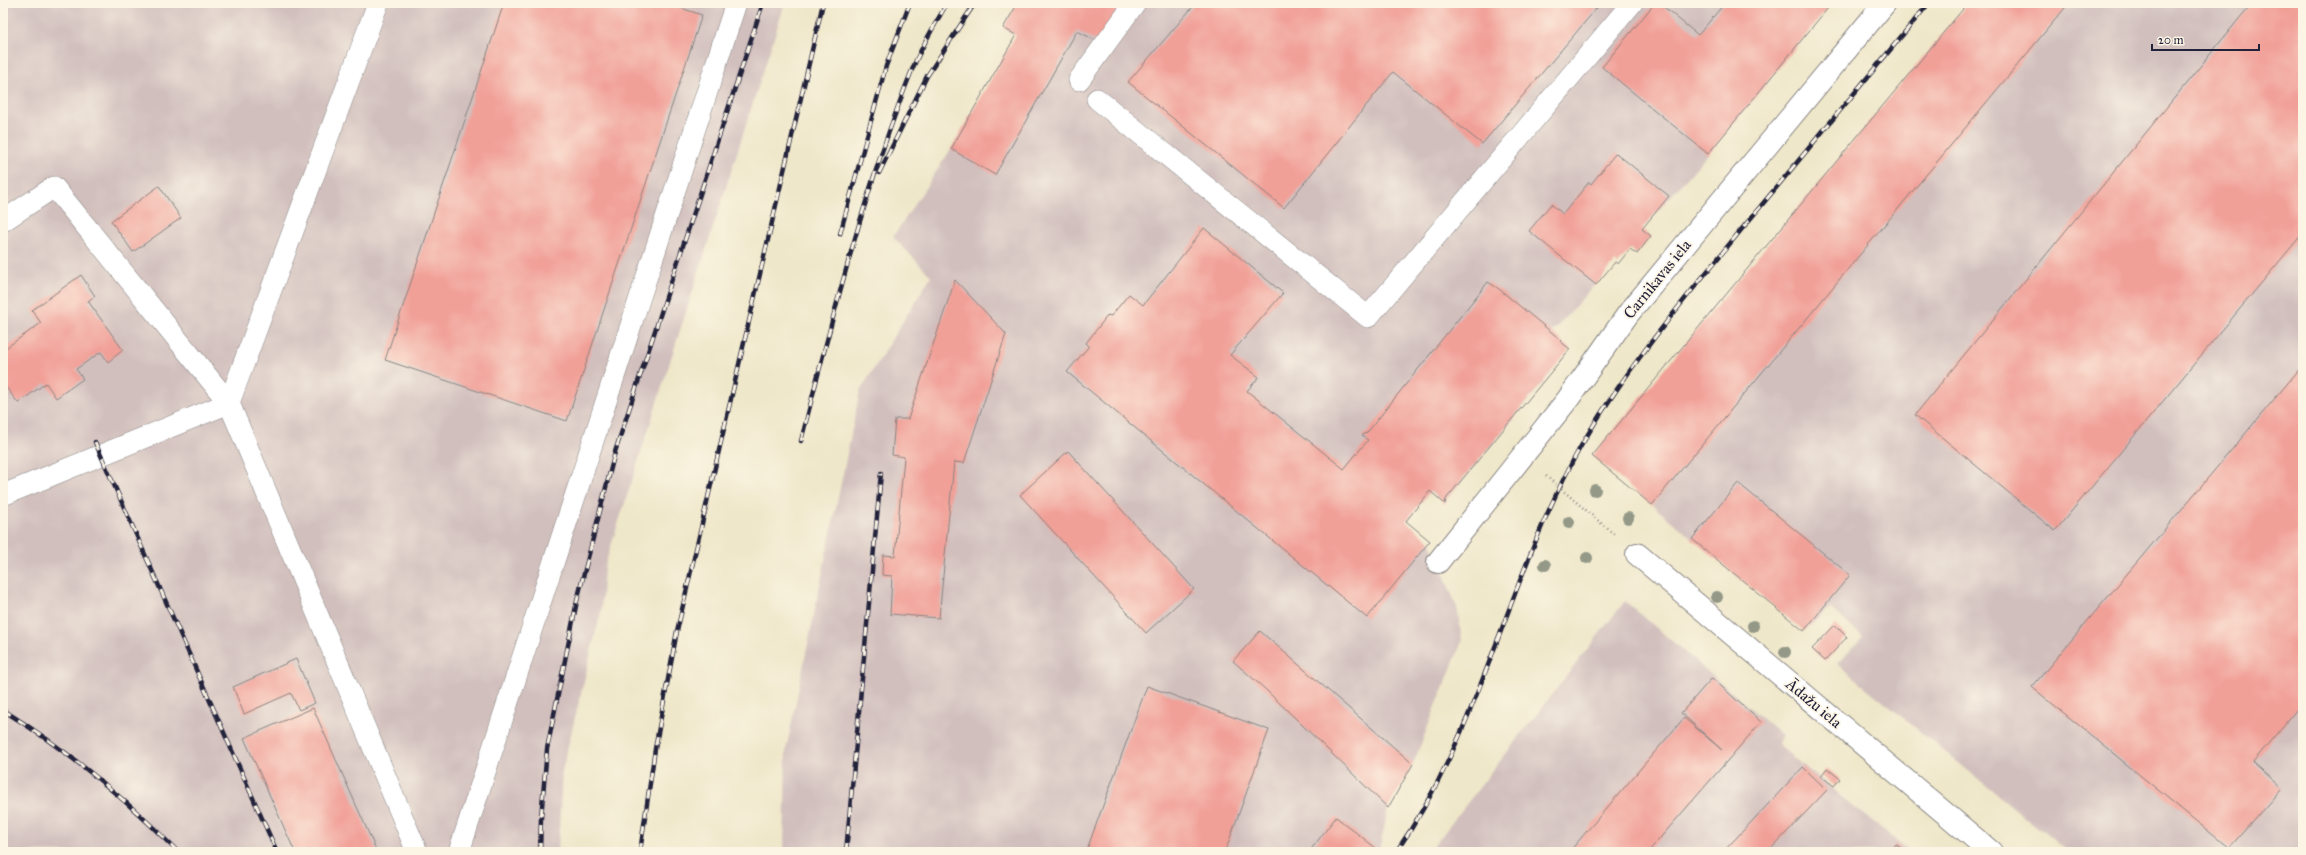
<svg xmlns="http://www.w3.org/2000/svg" width="2306" height="855" font-family="'IM FELL Great Primer',serif">
<style>
.industrial{fill:#d1bfbd}
.building{fill:#f1a098}
.lines{fill:none;stroke-linecap:round;stroke-linejoin:round}
.lane-casing{stroke:#888482;stroke-width:22}
.street-casing{stroke:#888482;stroke-width:24}
.path{stroke:#888482;stroke-width:2.5;stroke-dasharray:1 3;stroke-linecap:butt}
.lane{stroke:#fff;stroke-width:21}
.street{stroke:#fff;stroke-width:22}
.rail-casing{stroke:#22223b;stroke-width:4.5}
.rail{stroke:#fcf5e5;stroke-width:3;stroke-dasharray:9;stroke-linecap:butt}
.tree{fill:#939887}
.labels{text-anchor:middle;dominant-baseline:central;stroke-width:3.5;stroke-linejoin:round;paint-order:stroke}
.street-label{font-size:16px;fill:#22223b;stroke:#fcf5e5}
</style>
<rect width="100%" height="100%" fill="#fcf5e5"/>
<filter id="ink" filterUnits="userSpaceOnUse"><feTurbulence type="fractalNoise" baseFrequency=".025" numOctaves="2"/><feDisplacementMap in="SourceGraphic" scale="8" xChannelSelector="R" yChannelSelector="G"/><feConvolveMatrix kernelMatrix="1 2 1 2 8 2 1 2 1" color-interpolation-filters="sRGB"/></filter>
<filter id="wash" filterUnits="userSpaceOnUse"><feTurbulence type="fractalNoise" baseFrequency=".012" numOctaves="4" result="noise"/><feDisplacementMap in="SourceGraphic" scale="16" xChannelSelector="R" yChannelSelector="G"/><feGaussianBlur stdDeviation="0.9" result="paint"/><feColorMatrix in="noise" values="0 0 0 0 0 0 0 0 0 0 0 0 0 0 0 0 0 1.4 0 .05"/><feComposite in="paint" operator="in"/></filter>
<g filter="url(#wash)">
<rect width="100%" height="100%" fill="#efe7c9"/>
<path class="industrial" d="M3,3H785L604,568L601,611L562,771L558,852H3Z
M1018,3H1832L1708,154L1642,229L1651,236L1637,254L1630,249L1618,264L1615,262L1552,332L1561,340L1551,373L1447,499L1445,504L1430,492L1406,521L1430,541L1457,607L1462,641L1413,764L1388,808L1379,852H784L786,750L860,391L931,276L893,237L951,149L1016,36L1003,28Z
M2069,3H2303V852H2068L1837,664L1863,637L1830,608L1804,631L1652,505Z
M1625,601L1782,735L1778,745L1911,852H1429Z"/>
<g id="blocks">
<path class="building" d="M504,3H666L702,15L567,421L385,360Z
M1018,3H1121L1099,42L1077,31L995,175L951,149L1016,35L1003,28Z
M1196,3H1601L1482,144L1393,72L1284,208L1128,82Z
M1655,3H1659L1698,35L1725,3H1832L1708,154L1602,67Z
M1968,3H2069L1652,505L1592,456Z
M2252,3H2303V233L2055,531L1915,415Z
M1616,153L1669,196L1642,229L1651,236L1637,254L1630,249L1618,264L1615,262L1596,285L1529,231L1551,204L1563,214L1589,182L1591,184Z
M159,186L181,218L133,252L111,221Z
M1204,228L1283,293L1230,355L1259,377L1247,391L1344,469L1368,440L1362,436L1365,433L1366,434L1488,282L1499,289L1561,340L1560,341L1570,349L1446,499L1445,504L1430,491L1406,521L1430,541L1367,618L1067,372L1089,346L1086,343L1108,315L1111,316L1129,294L1143,305Z
M81,275L95,296L88,301L123,350L108,362L101,352L76,369L83,379L56,398L46,383L18,403L3,383V350L41,323L32,310Z
M955,280L1006,334L964,463L954,462L939,618L890,614L892,576L882,575L883,555L895,556L904,457L892,455L895,419H908Z
M2303,365V702L2253,762L2282,788L2229,848L2032,687Z
M1068,451L1194,589L1146,633L1020,495Z
M1738,483L1850,575L1804,631L1692,539Z
M1835,625L1847,637L1825,661L1812,649Z
M1260,631L1413,764L1388,808L1265,689L1233,661Z
M296,659L315,703L299,710L291,693L244,714L233,687Z
M1712,678L1761,722L1648,852H1569L1684,718L1722,750L1681,713Z
M1147,686L1269,730L1225,852H1086Z
M313,708L377,852H295L244,738Z
M1803,767L1827,790L1768,852H1723Z
M1827,768L1840,779L1834,786L1821,776Z
M1336,817L1381,852H1309Z
M1896,844L1906,852H1890Z"/>
</g>
</g>
<g filter="url(#ink)">
<use href="#blocks" fill-opacity="0" stroke="#888482" stroke-width="1"/>
<g class="lines">
<g class="lane-casing">
<path id="lane" d="M1079,80L1135,3
M1097,99L1368,317L1632,3
M3,221L54,187L229,403L417,852
M3,495L229,403L378,3
M459,852L736,3"/>
</g>
<g class="street-casing">
<path id="street" d="M1637,554L1991,852
M1438,562L1568,399L1628,314L1885,3"/>
</g>
<path class="path" d="M1546,476L1615,535"/>
<use href="#lane" class="lane"/>
<use href="#street" class="street"/>
<g class="rail-casing">
<path id="rail" d="M879,173L927,76L975,3
M840,234L886,66L910,3
M801,441C833,316 864,190 912,70C921,47 935,25 947,3
M95,442L277,852
M3,710C67,750 125,798 178,852
M540,852L541,818L547,749L577,601L615,452L763,3
M640,852L655,749L677,631L823,3
M846,852L881,473
M1396,852C1482,729 1508,575 1581,446C1626,368 1684,300 1741,230C1804,154 1866,79 1929,3"/>
</g>
<use href="#rail" class="rail"/>
</g>
<g class="tree">
<circle cx="1595" cy="490" r="6"/>
<circle cx="1628" cy="518" r="6"/>
<circle cx="1569" cy="522" r="6"/>
<circle cx="1587" cy="558" r="6"/>
<circle cx="1545" cy="565" r="6"/>
<circle cx="1717" cy="597" r="6"/>
<circle cx="1753" cy="626" r="6"/>
<circle cx="1785" cy="652" r="6"/>
</g>
</g>
<g class="labels">
<g class="street-label">
<text transform="translate(1657 279) rotate(-51)">Carnikavas iela</text>
<text transform="translate(1814 703) rotate(40)">Ādažu iela</text>
</g>
</g>
<rect width="2306" height="855" fill="none" stroke="#fcf5e5" stroke-width="16"/>
<path d="M2152 44v6h107v-6" fill="none" stroke="#22223b" stroke-width="2"/>
<text x="2158" y="44" font-size="12" fill="#22223b" stroke="#fcf5e5" stroke-width="3" paint-order="stroke">20 m</text>
</svg>
